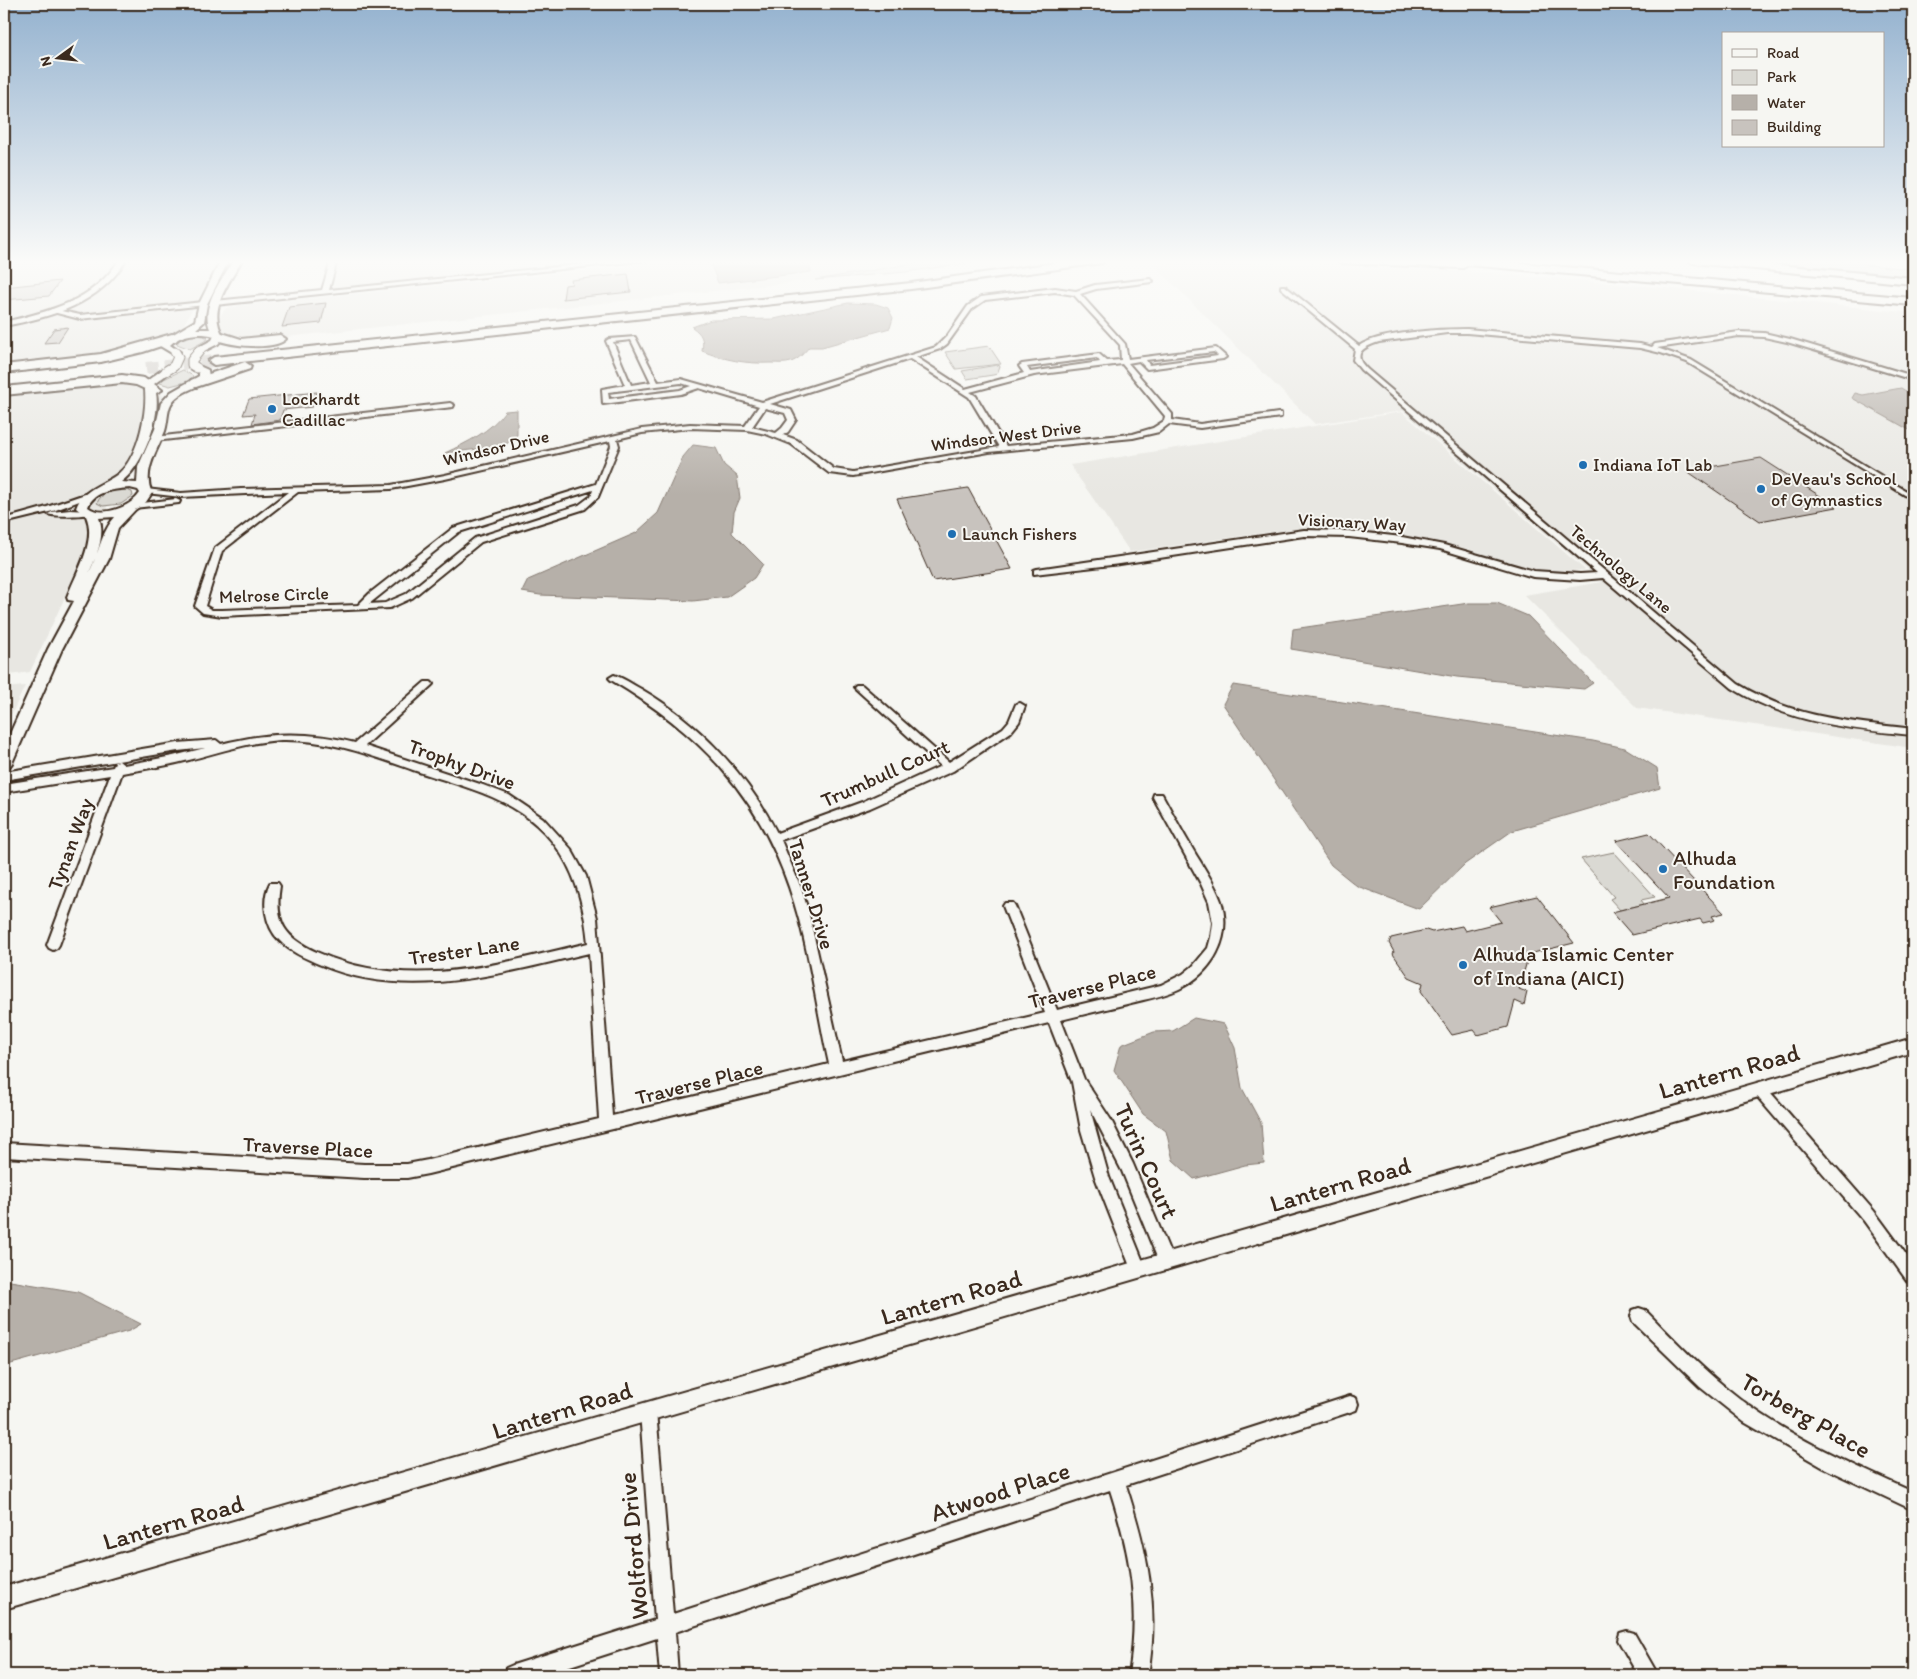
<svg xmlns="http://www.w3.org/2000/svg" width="1917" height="1679" font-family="Itim,sans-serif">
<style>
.built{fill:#e8e7e2}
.green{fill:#dad9d3;stroke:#8a8278}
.water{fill:#b6b0a9;stroke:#857a71}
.building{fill:#c8c3be;stroke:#3b2a1e}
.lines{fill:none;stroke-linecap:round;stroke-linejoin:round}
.motorway-tunnel{stroke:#d1cdc8;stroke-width:12;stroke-dasharray:12 6;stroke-linecap:butt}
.minor-casing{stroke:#3b2a1e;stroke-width:4}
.tertiary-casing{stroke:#3b2a1e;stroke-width:4}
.secondary-casing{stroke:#3b2a1e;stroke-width:4}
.motorway-casing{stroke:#3b2a1e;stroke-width:4}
.minor{fill:#f6f6f2;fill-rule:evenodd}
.tertiary{fill:#f6f6f2;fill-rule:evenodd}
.secondary{fill:#f6f6f2;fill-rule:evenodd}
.motorway{fill:#f6f6f2;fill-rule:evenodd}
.secondary-bridge-casing{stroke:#3b2a1e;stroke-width:11;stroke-linecap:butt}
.secondary-bridge{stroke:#f6f6f2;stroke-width:9}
.poi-dot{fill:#1f6fb2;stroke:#f6f6f2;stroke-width:2}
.labels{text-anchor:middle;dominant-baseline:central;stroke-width:4;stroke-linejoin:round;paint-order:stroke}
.far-poi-label{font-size:18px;fill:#3b2a1e;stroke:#f6f6f2;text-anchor:start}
.far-street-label{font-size:18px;fill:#3b2a1e;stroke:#f6f6f2}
.street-label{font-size:21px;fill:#3b2a1e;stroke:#f6f6f2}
.poi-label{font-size:21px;fill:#3b2a1e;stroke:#f6f6f2;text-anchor:start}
.near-street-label{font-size:25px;fill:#3b2a1e;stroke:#f6f6f2}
</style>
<rect width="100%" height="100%" fill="#f6f6f2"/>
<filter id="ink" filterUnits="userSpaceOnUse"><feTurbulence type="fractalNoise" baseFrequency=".02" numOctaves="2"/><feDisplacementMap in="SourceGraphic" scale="10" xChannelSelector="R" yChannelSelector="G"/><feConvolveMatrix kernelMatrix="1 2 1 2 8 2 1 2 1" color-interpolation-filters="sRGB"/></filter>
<g filter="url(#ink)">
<path class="built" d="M4,260H219L182,328L120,352L4,367Z
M336,260H619L331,289Z
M691,260H934L815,280L696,293L267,339L239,340L216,337L221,315L226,308L243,305Z
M1185,262L1323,264L1429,268L1644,286L1913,313V748L1637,708L1524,595L1602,582L1403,411L1315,424L1153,264Z
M105,383H118L163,395L108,505L30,672L4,676V393Z
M1402,412L1585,570L1537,573L1468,549L1408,536L1336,529H1293L1130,552L1070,465Z
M25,686L4,730V688Z"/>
<path class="green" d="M934,260H988L906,272L815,280Z
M1727,260H1860L1866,265L1913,269V277Z
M192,335H203L208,339L190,349L177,344L180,339Z
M989,346L1001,364L956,369L945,352Z
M997,365L1000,366L997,374L993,375L967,379L962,371Z
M183,370L193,376L190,381L170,386L160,383L164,379Z
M127,490L132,492L133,496L121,504L103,506L97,503C101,492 116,489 127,490Z
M1614,852L1655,897L1641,900L1644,904L1620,910L1610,899L1614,897L1581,859Z"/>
<path class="water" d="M735,260H808L811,272L718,283L711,265Z
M848,303L876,304L888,308L893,318L890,328L822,347H809C804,353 799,359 791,362C785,364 778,363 771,363C746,364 725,360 702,351C704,339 702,334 692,327L711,320L774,319Z
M1901,388L1912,395L1913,432L1852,398L1855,393L1863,395Z
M517,410V435L504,446L445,453C468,442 490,432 505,411Z
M693,445L716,448L724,465L737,476L740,498L734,512L732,533L763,564L754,578L727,597L693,601L540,595L522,592L528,580L636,533L658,513L683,457Z
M1469,603H1497L1528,616L1593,683L1584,689L1457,677L1291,649L1293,629Z
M1233,685L1593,741L1625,748L1657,768L1660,788L1512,831L1465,864L1419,909L1357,886L1331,865L1223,704Z
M1194,1018L1224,1024L1235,1048L1242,1088L1261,1123L1264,1163L1245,1165L1194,1179L1173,1160L1166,1131L1143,1114L1114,1070L1121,1045L1154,1032L1173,1031Z
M4,1280L78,1292L141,1324L129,1331L4,1366Z"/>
<path class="building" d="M628,274L631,292L563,299L565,285L572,284L571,280Z
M60,281L49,296L4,300V287Z
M326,303L321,323L282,327L289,307Z
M68,327L58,342L44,343L54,329Z
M317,392L312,407L283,410L280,420L252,424L255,414L243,415L249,399Z
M1761,458L1837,507L1760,521L1687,471Z
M968,488L1012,569L933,581L897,499Z
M1649,833L1724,913L1712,916L1715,920L1703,923L1700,919L1632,935L1612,912L1669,898L1616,841Z
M1537,896L1574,943L1529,954L1519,989L1527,992L1524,1005L1515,1001L1508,1027L1478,1035L1474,1030L1452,1035L1421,991L1423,983L1409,977L1393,954L1394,952L1389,943L1391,938L1426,930L1432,932L1462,926L1465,931L1501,922L1489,907Z"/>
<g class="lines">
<path class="motorway-tunnel" d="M146,368L214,361"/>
<g class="minor-casing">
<path id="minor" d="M331,260H337L329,290L625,260H648L215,305L212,303L215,301L322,290Z
M1150,279L1153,281L1152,282L1096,289L1080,294L1125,344L1128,359L1216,348L1225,356L1226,357L1223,359L1147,369L1139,361L1128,363L1172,414V420L1200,424L1278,413H1281V417L1200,428L1169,424L1159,432L1133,438L989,452L853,476L829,473L791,444L766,434L747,430L690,428L642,433L617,439L619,446L598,497L585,509L481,542L412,598L390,608L222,616L203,613L195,606L215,548L288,492L181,497L146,493L142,491L146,489L181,493L241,489L391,485L445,475L642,429L690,424L745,426L759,406L699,388L681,394L603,404L602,389L625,385L606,341L609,339L635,337L658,382L681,379L762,402L936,347L948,335L968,306L981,297L1055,288L1076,291L1095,285ZM1055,292L1074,295L1120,345L1121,360L1107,361L1099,354L1022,364L1019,366L1024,373L965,389L916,357L940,349L947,344L972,309L985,300ZM631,340L651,382L631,385L613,342ZM1214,352L1218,356L1149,365L1146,360ZM1097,358L1100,362L1030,372L1027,367ZM910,359L969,397L999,447L853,472L834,469L797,440L783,435L788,432L796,420L791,410L770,404ZM1122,364L1165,416L1164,421L1153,428L1133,434L1006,446L976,396L970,392L1034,375ZM681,383L691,386L680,390L609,399L608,392ZM765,408L785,413L788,420L782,428L776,433L752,427ZM610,441L611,446L596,484L453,528L370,593L358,605L222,610H212L205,606L222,551L298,492L391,489L445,479ZM593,490L591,496L579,505L475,538L406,594L385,603L369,604L459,532Z
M1281,286H1285L1359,346C1378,332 1443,329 1467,329L1640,344L1652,347L1655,344L1739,332L1764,333L1790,339L1913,376V380L1787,342L1764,337L1739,336L1657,348L1691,360L1913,495V500L1687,362L1661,353L1640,348L1467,333H1447L1379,342C1362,347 1351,355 1368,370L1738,684C1796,719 1848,721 1913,729V735C1849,729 1788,723 1732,688L1603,578L1580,580L1533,577L1440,549L1402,543L1349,537L1304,536L1120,564L1034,574V570L1037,569L1304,530L1349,531L1402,537L1444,545L1534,571L1580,574L1597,573L1361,370L1353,360L1355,349L1281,288Z
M203,302L206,304L205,305L80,319L49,311L52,309L80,315Z
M450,403L454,405L453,407L155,441L151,439L155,437Z
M91,492L98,494L53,511L4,523V519L47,507Z
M176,499L180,501L179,503L134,508L130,506L134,504Z
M70,510L88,511L92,513C88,516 52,517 48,514L52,512Z
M614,675C623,678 632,684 641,689C698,722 747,774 777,833L862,802L941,766L856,689L854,687L856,685H862L949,762L1003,728L1009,721L1016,704L1020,703L1025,706L1019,722L1011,732L953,771L870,808L781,840L801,888L808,910L842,1061L1045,1013L1003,906L1005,903H1013L1015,906L1057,1010L1161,985L1183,974L1193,966L1208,948L1211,937L1213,923L1209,902L1201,884L1153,797L1154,794H1162C1172,812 1181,830 1192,848C1202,865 1214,882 1221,901C1233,938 1212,973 1179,989C1164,996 1147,999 1131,1003C1108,1009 1084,1014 1061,1020L1084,1079L1111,1120L1133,1164L1174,1262L1171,1267L1166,1270L1161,1267L1122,1171L1090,1109L1109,1177L1146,1269L1143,1274L1138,1277L1133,1274L1095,1177L1081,1130L1072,1082L1049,1023L428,1174L407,1178H364L4,1157V1143L364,1164H407L428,1160L599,1119L589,953C502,973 407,1002 321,965C305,958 290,952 279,940C265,926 261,900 270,883H278L280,886C274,923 285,938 319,953C409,992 498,964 588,943C582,876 557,825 492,797C467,786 439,779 413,770C370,755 328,739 281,740C250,742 219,752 189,760C167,766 144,769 122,773L59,945L57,948L53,950L49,948L47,945L110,775L4,792V784L113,767L115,762L119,761L124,765L173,756L205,748L178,751L4,780V772L178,743L216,740L221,744C267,732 309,731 355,743L425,682H431L433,684L431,686L365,746L483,785L509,795L543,818L571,849L586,876L597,918L612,1116L829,1064C816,1006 809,944 789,887C756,791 697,731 611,680L609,678Z
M1759,1083L1764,1085L1874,1211L1913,1264V1285L1908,1282L1864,1221L1754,1093L1752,1089L1754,1085Z
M1639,1308L1645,1310C1675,1341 1705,1372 1739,1398C1791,1438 1854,1465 1913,1492V1510L1824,1468L1744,1422L1700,1387L1633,1322L1631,1316L1633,1310Z
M1350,1396L1356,1398L1358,1404L1356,1410L1350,1412L1126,1485C1147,1550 1160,1607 1148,1675H1129C1140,1606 1131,1556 1110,1490L675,1632L678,1675H660L657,1638L542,1675H503L506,1668L513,1665L655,1620L640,1411L642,1405L648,1403L654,1405L656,1411L673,1614Z
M1627,1631L1634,1633L1658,1675H1638L1618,1640L1620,1633Z"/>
</g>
<g class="tertiary-casing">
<path id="tertiary" d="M119,260H126C100,304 52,317 4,326V322C48,312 94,301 119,260Z
M1913,1038V1052L4,1609V1587Z"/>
</g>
<g class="secondary-casing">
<path id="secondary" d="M221,260H229L207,304L204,322L196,329H210C200,306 222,279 234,260H242C229,284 206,310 224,337L218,344L200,353L195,350L197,348L212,340L214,336C199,332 181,334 170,345L180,352L175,355L160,346L165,339L195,321L199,304Z
M197,365L208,370L209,377C200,389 179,390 171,404C167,411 168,422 165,431C157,451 142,472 152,493L146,502L135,510L118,528L109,559L62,649L12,763L9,767L4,768V747L48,649L74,601L68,600L67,597C76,573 97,541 86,516L76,508C83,488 104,485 119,473C139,456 149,407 144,383L163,369H169V373L154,384L162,390L156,393C161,418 142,468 121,482L137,483L138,467L155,429L161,403L171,392L199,376V373L192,368ZM130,488L138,490L140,493C131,507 102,518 88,507C93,491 115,489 130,488ZM115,517C101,532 99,554 89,573C96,557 106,535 99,518Z"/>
</g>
<g class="motorway-casing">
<path id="motorway" d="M1076,260H1107L1102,263L911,289L214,365L208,361L214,357L911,283Z
M1336,260H1488L1913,298V305L1468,265L1463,268L1341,263Z
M1688,260H1730L1913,278V284L1693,263Z
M219,332L241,339L280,335L286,339C275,351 229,346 215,339L213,336L215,333Z
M172,334L178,338L176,341L143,352L101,362L4,373V365L101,354Z
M245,362L251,366L250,369L196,387L189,383L191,380Z
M122,375L144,378L156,387L149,391L136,385L122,383L4,395V387Z"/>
</g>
<use href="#minor" class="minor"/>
<use href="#tertiary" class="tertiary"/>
<use href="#secondary" class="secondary"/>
<use href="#motorway" class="motorway"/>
<g class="secondary-bridge-casing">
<path id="secondary-bridge" d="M197,368L192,365V360L200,350
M166,371L174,366L178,357L175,352"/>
</g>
<use href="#secondary-bridge" class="secondary-bridge"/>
</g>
</g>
<linearGradient id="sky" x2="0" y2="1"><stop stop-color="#94b2cf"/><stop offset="0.53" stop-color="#fbfbf9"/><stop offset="1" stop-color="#fbfbf9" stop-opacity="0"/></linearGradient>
<rect width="1917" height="495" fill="url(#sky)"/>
<g class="poi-dot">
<circle cx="272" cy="409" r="5"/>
<circle cx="1583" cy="465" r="5"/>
<circle cx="1761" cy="489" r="5"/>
<circle cx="952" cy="534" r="5"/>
<circle cx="1663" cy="869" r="5"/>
<circle cx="1463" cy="965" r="5"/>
</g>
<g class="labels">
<g class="far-poi-label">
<text x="282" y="399">Lockhardt<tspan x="282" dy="21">Cadillac</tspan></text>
<text x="1593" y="465">Indiana IoT Lab</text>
<text x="1771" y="479">DeVeau's School<tspan x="1771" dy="21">of Gymnastics</tspan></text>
<text x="962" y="534">Launch Fishers</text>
</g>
<g class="far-street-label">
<text transform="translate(1006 436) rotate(-7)">Windsor West Drive</text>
<text transform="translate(496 448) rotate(-13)">Windsor Drive</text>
<text transform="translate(1352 522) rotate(3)">Visionary Way</text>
<text transform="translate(1621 569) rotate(40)">Technology Lane</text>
<text transform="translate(274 595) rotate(-2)">Melrose Circle</text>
</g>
<g class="street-label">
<text transform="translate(462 764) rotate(20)">Trophy Drive</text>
<text transform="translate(885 773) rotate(-24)">Trumbull Court</text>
<text transform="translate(70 844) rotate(-70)">Tynan Way</text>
<text transform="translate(812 894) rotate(73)">Tanner Drive</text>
<text transform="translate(464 950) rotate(-8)">Trester Lane</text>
<text transform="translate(1092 986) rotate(-14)">Traverse Place</text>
<text transform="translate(699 1082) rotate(-14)">Traverse Place</text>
<text transform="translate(308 1147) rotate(3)">Traverse Place</text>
</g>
<g class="poi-label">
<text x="1673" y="857">Alhuda<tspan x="1673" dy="24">Foundation</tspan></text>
<text x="1473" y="953">Alhuda Islamic Center<tspan x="1473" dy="24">of Indiana (AICI)</tspan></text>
</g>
<g class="near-street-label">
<text transform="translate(1729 1071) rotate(-16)">Lantern Road</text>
<text transform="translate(1147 1161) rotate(66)">Turin Court</text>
<text transform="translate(1340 1184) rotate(-16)">Lantern Road</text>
<text transform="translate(951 1297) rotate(-16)">Lantern Road</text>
<text transform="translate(562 1410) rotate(-17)">Lantern Road</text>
<text transform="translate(1806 1415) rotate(30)">Torberg Place</text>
<text transform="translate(1000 1491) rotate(-18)">Atwood Place</text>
<text transform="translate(173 1522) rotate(-16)">Lantern Road</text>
<text transform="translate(633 1546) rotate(-95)">Wolford Drive</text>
</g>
</g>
<rect width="1917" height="1679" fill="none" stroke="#f6f6f2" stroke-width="20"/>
<rect x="10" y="10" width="1897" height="1659" fill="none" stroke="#3b2a1e" stroke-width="2" filter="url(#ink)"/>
<rect x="1722" y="32" width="162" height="115" fill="#f6f6f2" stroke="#aba49d"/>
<rect x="1732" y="49" width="25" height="8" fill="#f6f6f2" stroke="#aba49d"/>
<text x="1767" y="58" font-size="15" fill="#3b2a1e">Road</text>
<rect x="1732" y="70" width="25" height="15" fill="#dad9d3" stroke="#aba49d"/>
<text x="1767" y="82" font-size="15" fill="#3b2a1e">Park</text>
<rect x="1732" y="95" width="25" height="15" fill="#b6b0a9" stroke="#aba49d"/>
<text x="1767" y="108" font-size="15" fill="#3b2a1e">Water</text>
<rect x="1732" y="120" width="25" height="15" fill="#c8c3be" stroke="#aba49d"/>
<text x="1767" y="132" font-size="15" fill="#3b2a1e">Building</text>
<g transform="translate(58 58) rotate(255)" stroke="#f6f6f2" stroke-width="4" paint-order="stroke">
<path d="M0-4L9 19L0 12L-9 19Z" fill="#3b2a1e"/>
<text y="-8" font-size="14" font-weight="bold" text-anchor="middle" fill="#3b2a1e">N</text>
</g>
</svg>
